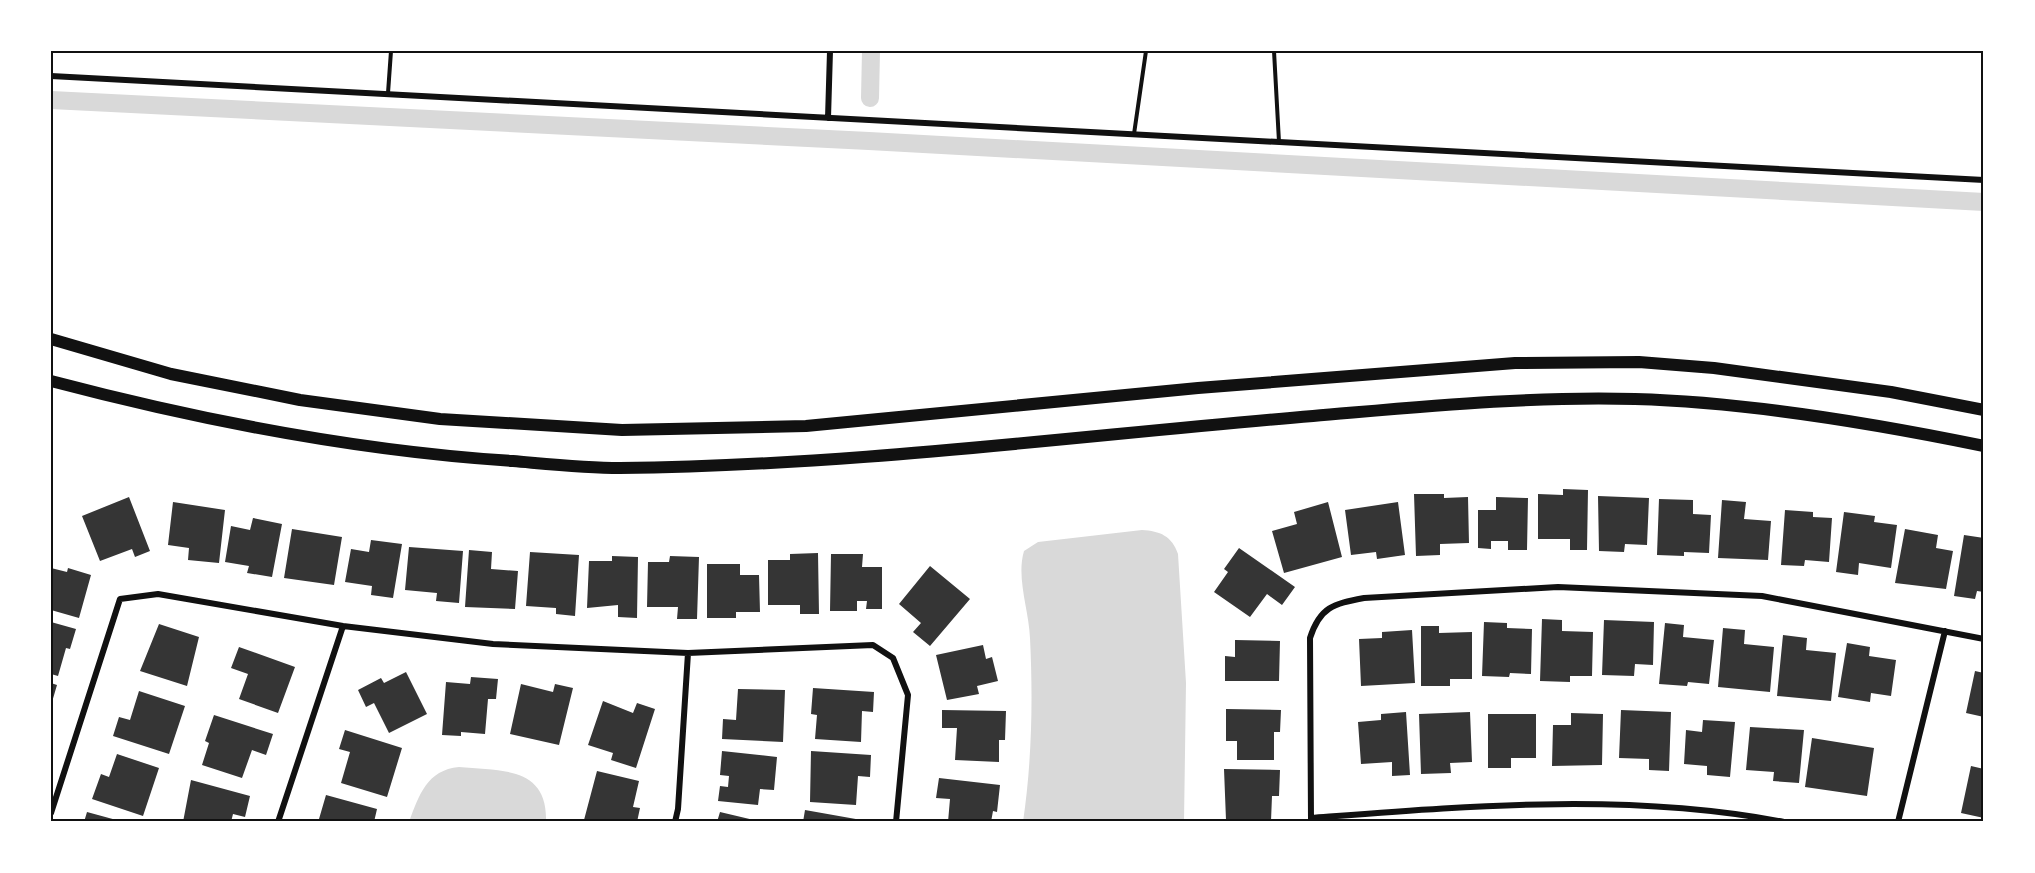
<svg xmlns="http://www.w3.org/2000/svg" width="2035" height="873" font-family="'Asap Condensed',sans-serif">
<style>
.water{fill:#d9d9d9}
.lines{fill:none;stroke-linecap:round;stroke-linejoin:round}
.canal{stroke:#d9d9d9;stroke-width:18}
.building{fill:#353535}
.service{stroke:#111;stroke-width:4}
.minor{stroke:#111;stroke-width:6}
.primary{stroke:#111;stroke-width:12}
.neatline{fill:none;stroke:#111;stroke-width:2}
</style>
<rect width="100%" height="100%" fill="#fff"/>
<path class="water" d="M1142,530C1160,531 1172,536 1178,554L1186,683L1184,822H1023C1032,761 1033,699 1030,638C1029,610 1016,578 1024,551L1038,542Z
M459,767C501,771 548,766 546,822H409C419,795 427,770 459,767Z"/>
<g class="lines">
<path class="canal" d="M870,98L871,51
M51,100L869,141L1984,202"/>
</g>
<path class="building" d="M1563,489L1588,490L1587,550H1570V539H1538V494L1563,495Z
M1414,494H1444V498L1468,497L1469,543L1440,544V555L1416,556Z
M1598,496L1649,498L1647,545L1625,544L1624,552L1599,551Z
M129,497L150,551L135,557L132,549L100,561L82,516Z
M1496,497L1528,498L1527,550H1508V541H1491V549L1478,548V510H1496Z
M1659,499L1693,500V514L1711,515L1709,553L1684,552V556L1657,555Z
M1722,500L1746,502L1744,519L1771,521L1768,560L1718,558Z
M173,502L225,510L219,563L188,560L189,548L168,545Z
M1328,502L1342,557L1284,573L1272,531L1297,524L1294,512Z
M1398,502L1405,555L1377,559L1376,552L1351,555L1345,510Z
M1785,510L1813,512V517L1832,518L1829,562L1805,560L1804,566L1781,565Z
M1844,512L1875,516L1874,522L1897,525L1891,568L1859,563L1858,575L1836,572Z
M253,518L282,524L272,577L247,573L249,566L225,562L231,526L250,530Z
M292,529L342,537L334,585L284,578Z
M1905,529L1938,535L1936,548L1953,551L1946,589L1895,583Z
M1964,535L1984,538V592L1977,591L1975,599L1954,596Z
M371,540L402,544L393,598L371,595L372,586L345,582L351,549L369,552Z
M409,547L463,551L459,603L436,601L437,593L405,590Z
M1239,548L1295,587L1282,605L1267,594L1250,617L1214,592L1228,572L1224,569Z
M469,550L492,552L491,569L518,571L515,609L465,607Z
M530,552L579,555L575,616L556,614V608L526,606Z
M818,553L819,614H800V605H768V560H790V554Z
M831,554H863L862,567H882V609H866L867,601H857V611H830Z
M612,556L638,557L637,618L618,617V605L587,608L589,561H612Z
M670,556L699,557L697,619H677L678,607H647L648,562H669Z
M707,564H740V575H759L760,612H736V618H707Z
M930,566L970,599L930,646L913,632L921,623L899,604Z
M51,568L67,572L68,568L91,575L79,618L51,610Z
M1542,619L1562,620V631L1593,632L1592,676H1570V682L1540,681Z
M1604,620L1654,622L1653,665L1635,664L1634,676L1602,675Z
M51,622L76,629L70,649L66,648L58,676L51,674Z
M1484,622L1507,623V628L1532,629L1531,674L1510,673L1509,677L1482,676Z
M1665,623L1684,625L1683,637L1714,640L1709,684L1688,682L1687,686L1659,684Z
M159,624L199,637L187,686L140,671Z
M1421,626H1439V633L1472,632V679H1450V686H1421Z
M1723,628L1745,630L1744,644L1774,647L1770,692L1718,687Z
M1412,630L1415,683L1361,686L1359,639L1382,638V632Z
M1783,635L1807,638L1806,650L1836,653L1831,701L1777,696Z
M1235,640L1280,641L1279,681H1225V656L1235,657Z
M1847,643L1870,647L1869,656L1896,660L1891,696L1871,693L1870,702L1838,697Z
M983,645L986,659L992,657L998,681L977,686L979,694L947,700L936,655Z
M239,647L295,667L278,713L239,699L248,674L231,668Z
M1975,671L1984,673V717L1966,713Z
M406,672L427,714L389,733L374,703L366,707L358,690L381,678L384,683Z
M471,677L498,679L496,699H488L485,734L461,732V736L442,735L446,682L470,684Z
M51,683L57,685L52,702H51Z
M521,684L553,692L555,684L573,688L559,745L510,734Z
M813,688L874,692L873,712L862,711L861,742L815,739L817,715L811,714Z
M738,689L785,690L783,742L722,739L723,719L736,720Z
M139,691L185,706L169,754L113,736L119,717L130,720Z
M603,701L633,713L637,703L655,709L636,768L611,760L613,753L588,745Z
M1226,709L1281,710L1280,732H1274V760H1237V741H1226Z
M942,710L1006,711L1005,740H999V762L955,760L957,728H942Z
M1621,710L1671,712L1669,771L1649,770V759L1619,758Z
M1406,712L1410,775L1392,776V762L1361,764L1358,722L1381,720V714Z
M1470,712L1472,762L1450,763L1451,773L1421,774L1419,714Z
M1571,713L1603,714L1602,765L1552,766L1553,725H1571Z
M1488,714H1536V758H1511V768H1488Z
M214,715L273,734L266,755L252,750L242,778L202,765L209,743L205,741Z
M1703,720L1735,722L1730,777L1707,775V766L1684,764L1686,730L1702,732Z
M1750,727L1804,730L1799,783L1773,781L1774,772L1746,770Z
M345,730L402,748L387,797L341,783L350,752L339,749Z
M1812,738L1874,748L1867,796L1805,787Z
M722,751L777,757L774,790L760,789L758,805L718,801L720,786L728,787L729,776L720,775Z
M811,751L871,755L870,777L858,776L856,805L810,802Z
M117,754L159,768L143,816L92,799L101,774L109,777Z
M1971,766L1984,769V818L1961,813Z
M1224,769L1280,770L1279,796H1272L1271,821L1226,820Z
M597,771L639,781L633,807L640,808L637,822L584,820Z
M939,778L1000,785L997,812L993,811L991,822H948L950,799L936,798Z
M191,780L250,796L245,817L233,814L231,822H183Z
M326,795L377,809L374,822H326L319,819Z
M805,810L867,821V822H803Z
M87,812L120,821V822H84Z
M720,812L758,821V822H717Z"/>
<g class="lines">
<path class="service" d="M1274,51L1279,142
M388,93L391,51
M1134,134L1146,51"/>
<path class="minor" d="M51,76L1984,180
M828,118L830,51
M51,813L120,599L158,594L343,626L493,644L688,653L873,645L893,658L908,695L896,822
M1311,818C1468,806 1628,792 1784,822
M278,822L343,626
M675,822L678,809L688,653
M1311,822L1310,638C1320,607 1333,604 1364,598L1558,587L1762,596L1984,639
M1898,822L1945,631"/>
<path class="primary" d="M51,339L171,374L300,400L440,419L622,430L806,426L1198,388L1515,363L1639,362L1714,368L1891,392L1984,410
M51,381C203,421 356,451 513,461C548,464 585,468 620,468C852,466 1083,435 1313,416C1420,407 1527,396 1635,399C1749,402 1872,423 1984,446"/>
</g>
<rect width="2035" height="873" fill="none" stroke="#ffffff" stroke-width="105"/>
<rect x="52" y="52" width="1930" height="768" class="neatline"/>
</svg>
